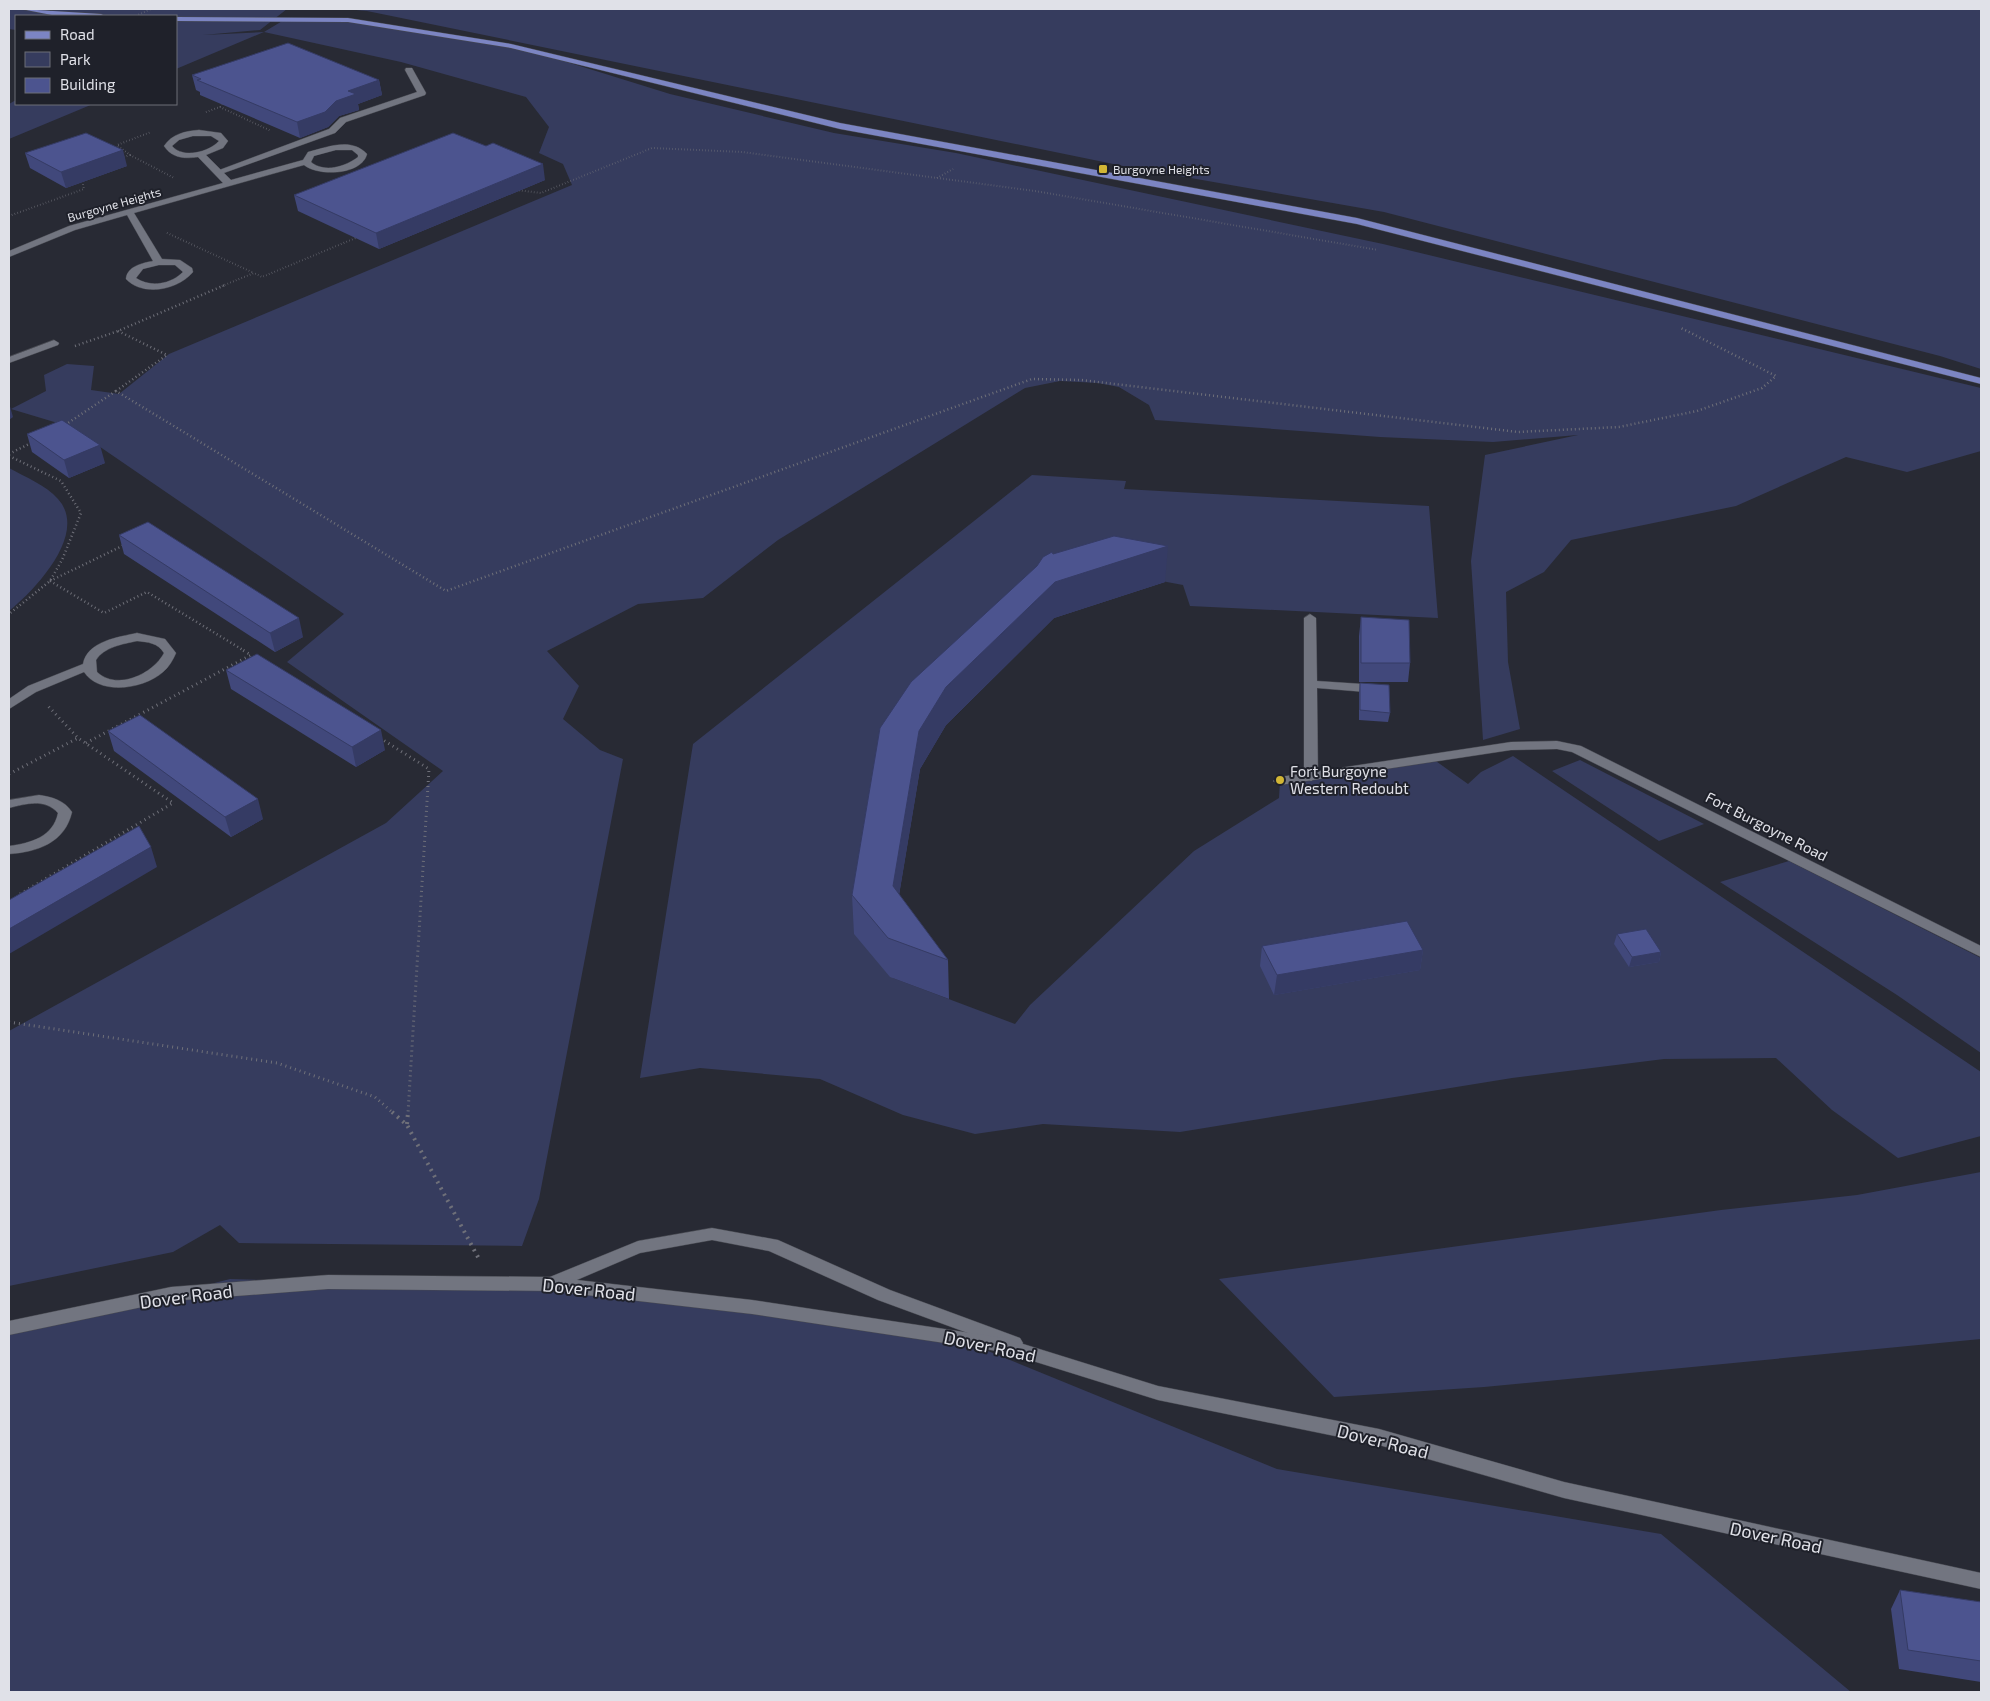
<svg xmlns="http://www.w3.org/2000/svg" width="1990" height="1701" font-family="'Exo 2',sans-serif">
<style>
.green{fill:#363c5e}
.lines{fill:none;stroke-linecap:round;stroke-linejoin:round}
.service-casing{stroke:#474950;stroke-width:1}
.minor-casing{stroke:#474950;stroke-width:1}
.primary-casing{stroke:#474950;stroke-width:1}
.path-far3{stroke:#6f7079;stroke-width:2;stroke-dasharray:0.5 2.5;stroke-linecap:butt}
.path-far2{stroke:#6f7079;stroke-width:2.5;stroke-dasharray:1 3;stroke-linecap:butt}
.path-far1{stroke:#6f7079;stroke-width:3;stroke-dasharray:1 4;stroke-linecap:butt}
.path{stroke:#6f7079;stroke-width:4;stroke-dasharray:2 5;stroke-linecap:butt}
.service{fill:#727580;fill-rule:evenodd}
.minor{fill:#727580;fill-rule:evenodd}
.primary{fill:#7c85c3;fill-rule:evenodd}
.wall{fill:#41487b}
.shaded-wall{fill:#353b64}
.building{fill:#4c548f;stroke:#353b64}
.poi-dot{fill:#d2b635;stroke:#1f212a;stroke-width:2}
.labels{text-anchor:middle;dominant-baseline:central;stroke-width:4;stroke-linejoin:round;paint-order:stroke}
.far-poi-label{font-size:12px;fill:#e0e1e8;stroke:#1f212a;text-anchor:start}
.far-street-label{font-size:12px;fill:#e0e1e8;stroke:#1f212a}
.poi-label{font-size:15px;fill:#e0e1e8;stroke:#1f212a;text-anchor:start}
.street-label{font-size:15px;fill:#e0e1e8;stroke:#1f212a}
.near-street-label{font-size:18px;fill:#e0e1e8;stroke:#1f212a}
</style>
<rect width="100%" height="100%" fill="#282a34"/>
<path class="green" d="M9,9H31L48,13L53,9H287L260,30L203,35L264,32L284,20L354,21L522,48L670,94L834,133L956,153L1383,244L1981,388V451L1907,472L1846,457L1736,506L1571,540L1544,572L1506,592L1508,662L1520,729L1483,740L1471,561L1485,455L1578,435L1493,442L1380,437L1155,420L1149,405L1119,387L1098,383L1060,381L1025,388L778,540L703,598L638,604L547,651L579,686L563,719L600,750L623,759L539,1199L522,1246L239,1243L220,1225L173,1252L9,1286V1031L386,823L443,771L287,662L344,614L71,427L11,409L46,391L44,375L67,364L94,366L91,390L119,394L169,354L572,185L563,164L539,153L549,127L526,97L401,62L264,32L176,69V16H16V30L9,29Z
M345,9H1981V369L1940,356L1384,212L1128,167L367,11Z
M16,100V104H93L9,139V104Z
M9,468C25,477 46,485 58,499C89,533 35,590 9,611Z
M1032,475L1126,481L1124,489L1429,506L1438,618L1190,606L1183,585L1113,572L912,719L893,978L1015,1024L1030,1005L1194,851L1279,798L1280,781L1433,759L1468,784L1481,772L1513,756L1981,1072V1136L1898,1158L1832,1110L1776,1058L1664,1059L1512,1078L1180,1132L1043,1124L975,1134L903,1115L820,1079L700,1068L640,1078L693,744Z
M1580,760L1704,824L1659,841L1552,771Z
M1789,861L1981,958V1053L1897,995L1720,882Z
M1981,1172V1339L1484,1387L1334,1397L1219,1279L1721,1210L1857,1195Z
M230,1279L328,1282H491L956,1338L1277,1469L1661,1534L1851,1692H9V1328L171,1294Z"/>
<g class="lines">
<g class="service-casing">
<path id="service" d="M406,68H412L426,93L425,95L346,122L335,133L221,174L214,172L329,129L340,118L417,92L405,70Z
M54,340L59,343L58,345L9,363V357Z
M1310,614L1316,618L1317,681L1378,685L1384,689L1378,693L1317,688L1318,777L1311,781L1304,777V618Z
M712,1228L778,1240L890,1290L1020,1338L1023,1343L1020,1348L1014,1350L878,1300L769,1251L712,1240L640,1253L551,1291L545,1289L543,1284L545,1279L638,1241Z"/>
</g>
<g class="minor-casing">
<path id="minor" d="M199,130L221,133L228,141L223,148L206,155L231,180L303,160L308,152C328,147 351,137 367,154C362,175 319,177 304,165L134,213L162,259L180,260L192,268L193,272C178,290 143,297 126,279C127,266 143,263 153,261L127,215L75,230L9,257V251L69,226L223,183L198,157C184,159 172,158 164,146C172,134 185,131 199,130ZM193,136H211L219,141C209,152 183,159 172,146L179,140ZM336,150H352L358,155V157C345,167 324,173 311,162L314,156ZM159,265H175L183,272C171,284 151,288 136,278L143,269Z
M137,633L165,639L176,653C173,660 169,667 163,672C144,689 100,696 84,672L36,692L9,709V699L28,686L83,664C87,641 119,637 137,633ZM137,641C148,642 158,643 164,653C153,674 117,691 97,672L96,660C104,647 123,644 137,641Z
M1557,741L1581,746L1981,946V957L1572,752L1557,749L1511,750L1280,785L1273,781L1280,777L1511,742Z
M39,795C52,797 64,800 72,812C65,843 37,852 9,854V846C31,843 53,837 58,813C44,798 26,804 9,808V800Z
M328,1275L551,1277L752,1300L1004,1338L1158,1386L1379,1429L1564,1482L1981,1573V1589L1564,1498L1379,1445L1158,1400L1004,1352L752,1314L551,1291L328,1289L171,1301L9,1335V1321L171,1287Z"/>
</g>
<g class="primary-casing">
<path id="primary" d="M21,9L101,14L105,16H57Z
M176,17L348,18L511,44L840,123L1357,218L1981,378V384L1357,224L840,129L511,48L348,22L176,21Z"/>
</g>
<path class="path-far3" d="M136,16L151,9
M220,107L271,131
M206,112L220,107L223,102
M130,155L174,178
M121,158L130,155L117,145L151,132
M937,178L953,169
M516,190L541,193L652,148L742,152L1035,191L1378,250
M9,216L84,189L82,180
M167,233L254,273
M222,286L254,273L262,277L358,237"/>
<path class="path-far2" d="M118,331L167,355L116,391L446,591L1032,379L1081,380L1518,432L1619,427L1697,411L1762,388L1776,376L1679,327
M75,346L118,331L225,285
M65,425L116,391
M9,454L33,442
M9,456L61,481L81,513L62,560L50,581L9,614
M50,581L104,613L147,592L243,650
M50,581L124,545"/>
<path class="path-far1" d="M380,738L429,769L408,1113
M86,743L251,655L241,649
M9,774L78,738
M20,894L173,803L78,738L48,706
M9,1022L277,1063L375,1097L393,1113"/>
<path class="path" d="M392,1112L407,1125L479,1259
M407,1124L408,1112"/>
<use href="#service" class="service"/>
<use href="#minor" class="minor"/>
<use href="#primary" class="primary"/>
</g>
<path class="wall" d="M192,75L379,80L382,95L358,104L359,110L339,116L328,127L300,138L200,95V92L196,90Z
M486,146L545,180L379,249L298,211L294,195Z
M25,153L127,166L66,188L30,168Z
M27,434L105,463L69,478L32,452Z
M119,535L303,637L275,652L124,554Z
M1053,554L1165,582L1054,618L946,725L920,769L899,895L948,960L949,999L890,977L854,934L852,895L880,728Z
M1361,617L1410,663L1408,682H1359V636Z
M226,670L385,750L356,767L231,689Z
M1360,683L1390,713L1388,722L1359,720V693Z
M108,731L263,819L231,837L114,751Z
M1617,934L1661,952L1659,962L1629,967L1614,944Z
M1262,946L1423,950L1420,970L1274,995L1260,966Z
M1900,1590L1981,1602V1682L1899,1669L1891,1609Z"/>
<path class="shaded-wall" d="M379,80L382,95L358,104L359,110L339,116L328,127L300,138L297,122L336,101L348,91Z
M123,150L127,166L66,188L61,172Z
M543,164L545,180L379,249L376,233Z
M9,403L13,417L9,420Z
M100,445L105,463L69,478L64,460Z
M1168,546L1165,582L1054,618L946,725L920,769L894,925L893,886L919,731L946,687L1055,582Z
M299,618L303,637L275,652L270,633Z
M381,730L385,750L356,767L352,747Z
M258,799L263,819L231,837L225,817Z
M151,847L157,867L9,954V929Z
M1423,950L1420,970L1274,995L1277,975Z
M1661,952L1659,962L1629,967L1632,957Z"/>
<path class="building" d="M288,43L379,80L348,91L356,94L336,101L325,112L297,122L197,80L201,79L192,75Z
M86,133L123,150L61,172L25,153Z
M453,133L486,146L493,143L543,164L376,233L294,195Z
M62,420L100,445L64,460L27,434Z
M148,522L299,618L270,633L119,535Z
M1114,536L1168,546L1055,582L946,687L919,731L893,886L948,960L888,938L852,895L880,728L911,682L1037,566L1043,557L1052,552L1053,554Z
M1361,617L1409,620L1410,663H1361Z
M257,654L381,730L352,747L226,670Z
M1360,683L1389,685L1390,713L1360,710Z
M140,715L258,799L225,817L108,731Z
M139,826L151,847L9,929V900Z
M1407,921L1423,950L1277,975L1262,946Z
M1646,929L1661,952L1632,957L1617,934Z
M1900,1590L1981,1602V1661L1908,1650Z"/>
<g class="poi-dot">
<rect x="1098" y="164" width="10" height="10" rx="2.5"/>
<circle cx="1280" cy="780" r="5"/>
</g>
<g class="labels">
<g class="far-poi-label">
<text x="1113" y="169">Burgoyne Heights</text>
</g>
<g class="far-street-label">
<text transform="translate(114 204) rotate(-16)">Burgoyne Heights</text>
</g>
<g class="poi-label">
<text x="1290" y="771">Fort Burgoyne<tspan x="1290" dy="17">Western Redoubt</tspan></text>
</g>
<g class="street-label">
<text transform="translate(1767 826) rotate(27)">Fort Burgoyne Road</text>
</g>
<g class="near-street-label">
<text transform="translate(589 1289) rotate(6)">Dover Road</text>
<text transform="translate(186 1296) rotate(-7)">Dover Road</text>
<text transform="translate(990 1346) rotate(12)">Dover Road</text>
<text transform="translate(1383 1441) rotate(14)">Dover Road</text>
<text transform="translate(1776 1537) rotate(12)">Dover Road</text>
</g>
</g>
<rect width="1990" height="1701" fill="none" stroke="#e0e1e8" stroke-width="20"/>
<rect x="15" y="15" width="162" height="90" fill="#1f212a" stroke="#6c6e76"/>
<rect x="25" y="31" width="25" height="8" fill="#7c85c3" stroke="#6c6e76"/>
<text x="60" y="40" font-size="15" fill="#e0e1e8">Road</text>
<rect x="25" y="52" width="25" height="15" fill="#363c5e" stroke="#6c6e76"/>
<text x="60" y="65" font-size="15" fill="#e0e1e8">Park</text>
<rect x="25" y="78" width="25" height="15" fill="#4c548f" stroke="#6c6e76"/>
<text x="60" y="90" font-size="15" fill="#e0e1e8">Building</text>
</svg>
